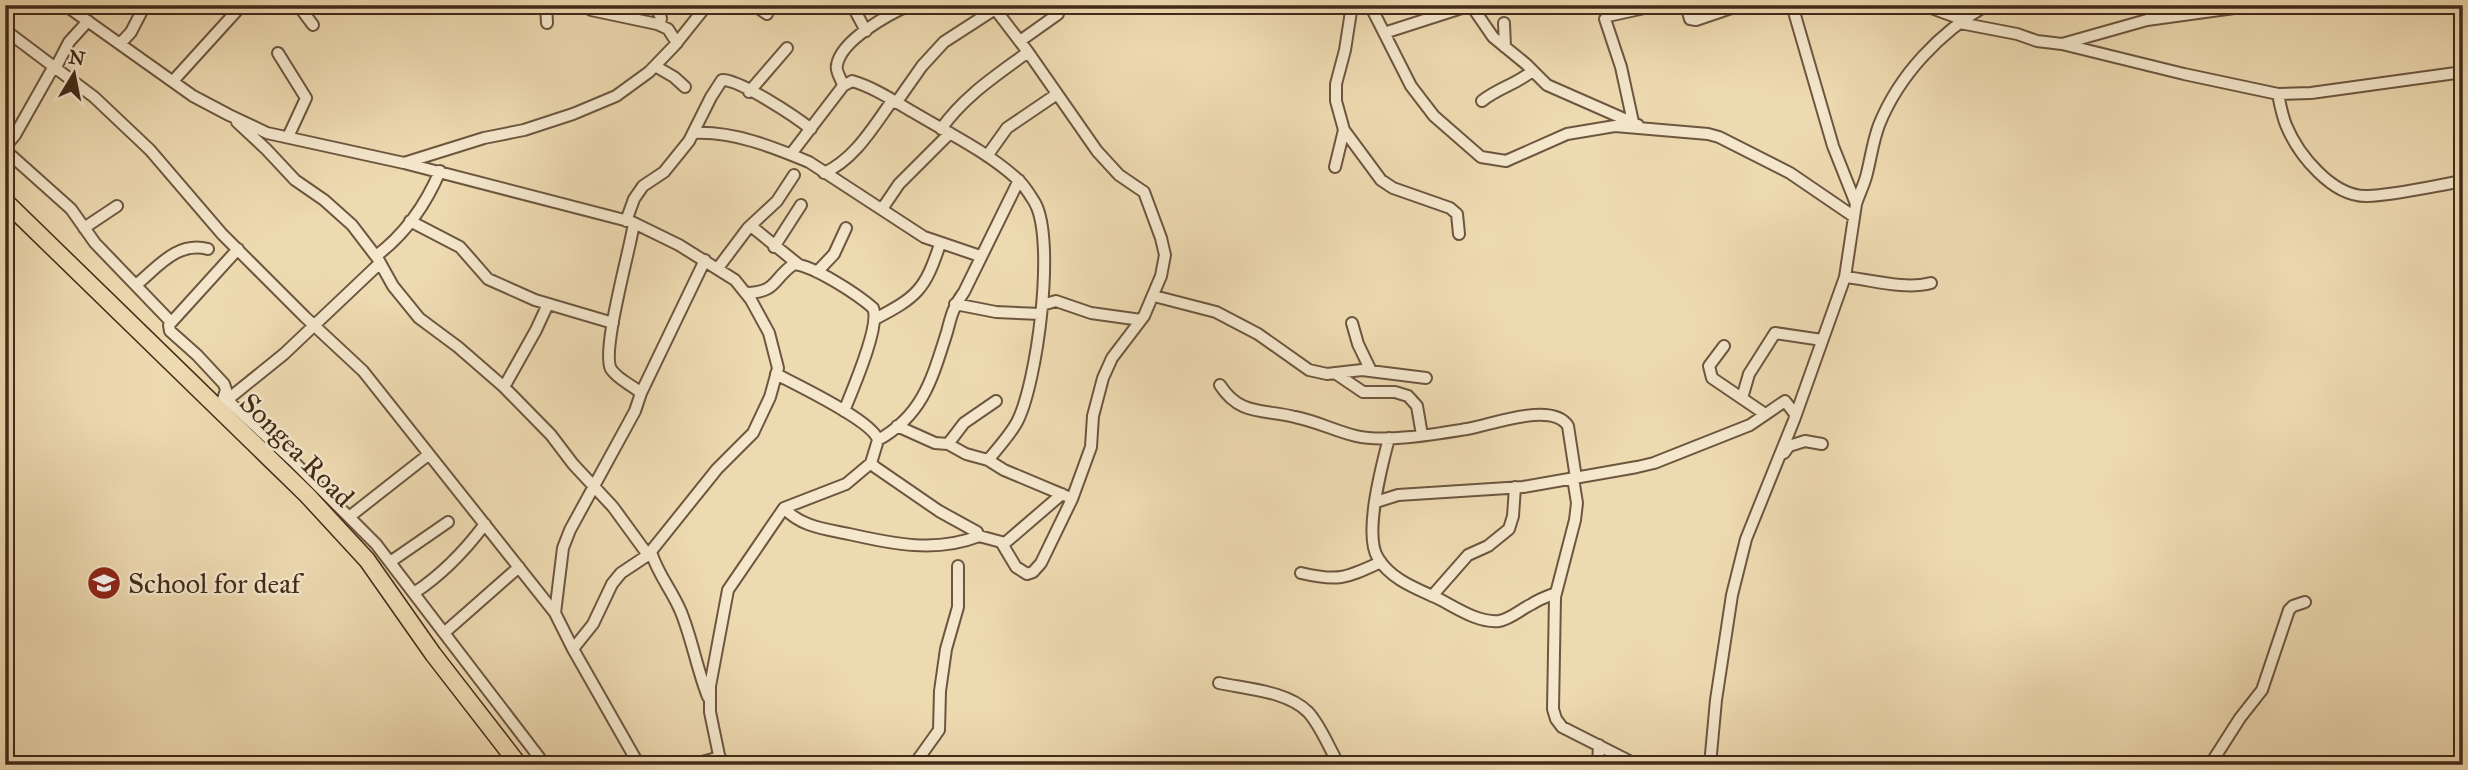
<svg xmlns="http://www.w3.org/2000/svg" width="2468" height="770" font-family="'IM FELL Great Primer',serif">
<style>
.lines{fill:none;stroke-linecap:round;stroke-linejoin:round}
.minor-casing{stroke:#6d563f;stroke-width:14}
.highway-casing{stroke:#422a19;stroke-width:19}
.minor{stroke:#f4e7cc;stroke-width:10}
.highway{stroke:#eedab1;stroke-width:16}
.labels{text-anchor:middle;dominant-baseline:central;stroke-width:5;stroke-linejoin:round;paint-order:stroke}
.street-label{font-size:28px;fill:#422a19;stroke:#f4e7cc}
.poi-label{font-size:28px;fill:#422a19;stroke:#f4e7cc;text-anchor:start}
</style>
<rect width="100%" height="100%" fill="#eedab1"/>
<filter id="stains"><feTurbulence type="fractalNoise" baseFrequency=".00286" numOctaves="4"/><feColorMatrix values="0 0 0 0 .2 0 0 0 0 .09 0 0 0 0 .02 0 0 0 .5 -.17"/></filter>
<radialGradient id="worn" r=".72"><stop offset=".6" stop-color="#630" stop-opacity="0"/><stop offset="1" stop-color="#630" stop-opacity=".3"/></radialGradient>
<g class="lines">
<g class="minor-casing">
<path id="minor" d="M65,5L193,96L229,115L267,133L404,163L484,138L524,130L573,114L616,96L649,72L675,45L707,5
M298,5L313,25
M546,5L547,23
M655,5L661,18L660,25
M754,5L767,14
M852,5L866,31
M992,5L1028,52L1097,151L1119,175L1144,192L1161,238L1165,255L1161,276L1144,316L1112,358L1103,378L1093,416L1091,447L1072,499L1041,563L1033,572L1027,574L1016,567L1001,542
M1352,5L1345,50L1336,84V101L1344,130L1381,180L1393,188L1450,208L1457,214L1459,234
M1370,5L1411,86L1434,116L1481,157L1506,161L1567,134L1615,126L1708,134L1719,137L1790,173L1853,216
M1471,5L1493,37L1526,64L1547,85L1638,125
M1686,5L1690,19L1696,20L1740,5
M1923,5L1964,20
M591,10L657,24L668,29L677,43
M1504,23L1505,47
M1960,23L2017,34L2037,41L2062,44L2184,74L2278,94L2311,93L2463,72
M5,30L94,97L150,150L222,234L305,317L363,371L555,613L573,649L639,765
M1384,33L1471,5
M1020,41L1058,14
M120,44L131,32L145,5
M2062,44L2147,20L2256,5
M278,53L306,98L288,137
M655,66L674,77L685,87
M56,67L69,42L88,21
M173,81L242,5
M843,86C842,79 835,72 837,65C841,40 889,14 910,5
M749,92L787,48
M2278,94C2280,104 2282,115 2286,125C2298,154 2332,197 2367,196C2396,195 2433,186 2463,181
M1482,101C1498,88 1517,84 1532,71
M896,103L922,66L944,42L995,9
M237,122L266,149L295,180L324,200L352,225L378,259L393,286L419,318L458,347L504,387L551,435L573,464L613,507L648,555
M1633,122L1621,67L1605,19L1608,16L1658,5
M941,129C964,96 997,75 1028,52
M694,133C733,131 773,147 809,162L924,237L980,256
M5,147L15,135L54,66
M5,150L71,209L95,243L171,322
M791,154L843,86L852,81C873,87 894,101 913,112C948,133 986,151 1016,178C1024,184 1030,195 1035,203C1056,241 1037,384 1017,422C1010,435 998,448 988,460
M987,156L1007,128L1057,94
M404,163L632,222L679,245L735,280L751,300L769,333L778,368L770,397L753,433L717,469L648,555L621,573L612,584L593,624L573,649
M1335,167L1344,130
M824,173C855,159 873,127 892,101
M1856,204C1859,194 1865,183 1867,173C1871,157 1873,141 1879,125C1899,75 1940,32 1987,5
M882,209L899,184L950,133
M410,221L460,247L488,279L535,300L613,323
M626,221L634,199L643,186L664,172L689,141L711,97L722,80C739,79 796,117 811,129
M634,223C630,250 601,351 611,369C617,379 632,385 641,393
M751,226L799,265
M84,228L117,206
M774,247L801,205
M376,256C404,235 426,204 440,171
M718,268L748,228L777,201L794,175
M817,272L834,254L846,228
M1845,277C1873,280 1904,290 1931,283
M136,285C158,267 177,241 208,249
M746,293C778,292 772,279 794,264C814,266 857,294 873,308C881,325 852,391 844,411
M1154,296L1216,312L1258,334L1309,370L1327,374L1362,370L1426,378
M955,304L996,312L1041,314
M1042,305L1056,301L1091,313L1141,320
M875,319C917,297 925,290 940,244
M1352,323L1358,344L1371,371
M1724,346L1709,366L1712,378L1765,414
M1335,373L1363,392H1395L1408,396L1417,406L1422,435
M776,374C797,385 873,421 878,440L871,463L875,467L939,511L977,532L979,536L1005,543L1062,494
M1220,385C1240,416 1263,409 1295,417C1316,421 1335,431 1356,436C1385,443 1436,434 1467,429C1491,425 1552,401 1568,426L1576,478
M504,387L536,330L548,304
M225,398L293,461L376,544L545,765
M1742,398L1749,374L1775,333L1822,340
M227,400L284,354L380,263
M222,402L226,390L224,384L197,355L170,331L169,325L238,249
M897,426L935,443L948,444L966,454L988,460L1004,470L1066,496
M1389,438C1382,465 1363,535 1378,558C1391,580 1418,589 1439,599C1457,608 1478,623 1499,621C1511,619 1521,609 1532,604C1539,599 1548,596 1556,593
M878,440C923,415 932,379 947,332C951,316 954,305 964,292L1019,180
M948,444L964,423L996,401
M1784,453L1789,446L1805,441L1822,444
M1573,478L1577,503L1575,520L1555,597L1553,709L1556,719L1562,727L1637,765
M1376,502L1398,495L1523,487L1637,467L1654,463L1750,425L1785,401L1795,414
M784,508C801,527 826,529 849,534C893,544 936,553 979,536
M349,517L428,455
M651,552C658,575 672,590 681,612C692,639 697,669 708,697
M390,562L448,522
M1301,573C1339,582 1346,578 1381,562
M414,593C443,574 464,552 485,524
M1432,596L1468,555L1488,546L1509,529L1513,516L1515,487
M555,613L563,548L570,530L635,411L641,393L705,260
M444,633L519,567
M1219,683C1247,689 1287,691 1308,712C1321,726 1329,748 1339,765
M691,765L720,757
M721,765L710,712V686L728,590L784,508L846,484L871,463
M914,765L939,730L940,691L946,649L958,607V566
M1598,765L1599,745
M1710,765L1716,700L1732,595L1746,539L1794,420L1845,277L1856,204L1833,146L1792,5
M2210,765L2240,718L2262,690L2289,610L2293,606L2305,602"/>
</g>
<g class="highway-casing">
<path id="highway" d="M5,201L307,495L367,560L433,654L519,765"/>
</g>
<use href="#minor" class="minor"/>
<use href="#highway" class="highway"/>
</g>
<defs>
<g id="school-disc" transform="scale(1.75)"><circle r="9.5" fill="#8f2418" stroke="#f4e7cc"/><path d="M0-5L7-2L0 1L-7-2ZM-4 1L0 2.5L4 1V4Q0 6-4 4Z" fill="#fff"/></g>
</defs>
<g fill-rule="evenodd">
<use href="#school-disc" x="104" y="583"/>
</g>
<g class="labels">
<g class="street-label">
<text transform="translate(297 450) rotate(45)">Songea Road</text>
</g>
<g class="poi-label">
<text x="128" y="583">School for deaf</text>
</g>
</g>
<rect width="2468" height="770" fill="none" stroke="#eedab1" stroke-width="28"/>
<rect x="7" y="7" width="2454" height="756" fill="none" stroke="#422a19" stroke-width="3.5"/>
<rect x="14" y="14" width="2440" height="742" fill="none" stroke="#422a19" stroke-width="2"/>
<g transform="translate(74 74) rotate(10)" stroke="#f4e7cc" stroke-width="5" paint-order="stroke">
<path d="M0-5L12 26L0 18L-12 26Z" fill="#422a19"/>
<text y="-10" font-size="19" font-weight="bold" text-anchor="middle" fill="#422a19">N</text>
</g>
<rect width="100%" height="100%" filter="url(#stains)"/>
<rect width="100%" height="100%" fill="url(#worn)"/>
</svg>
